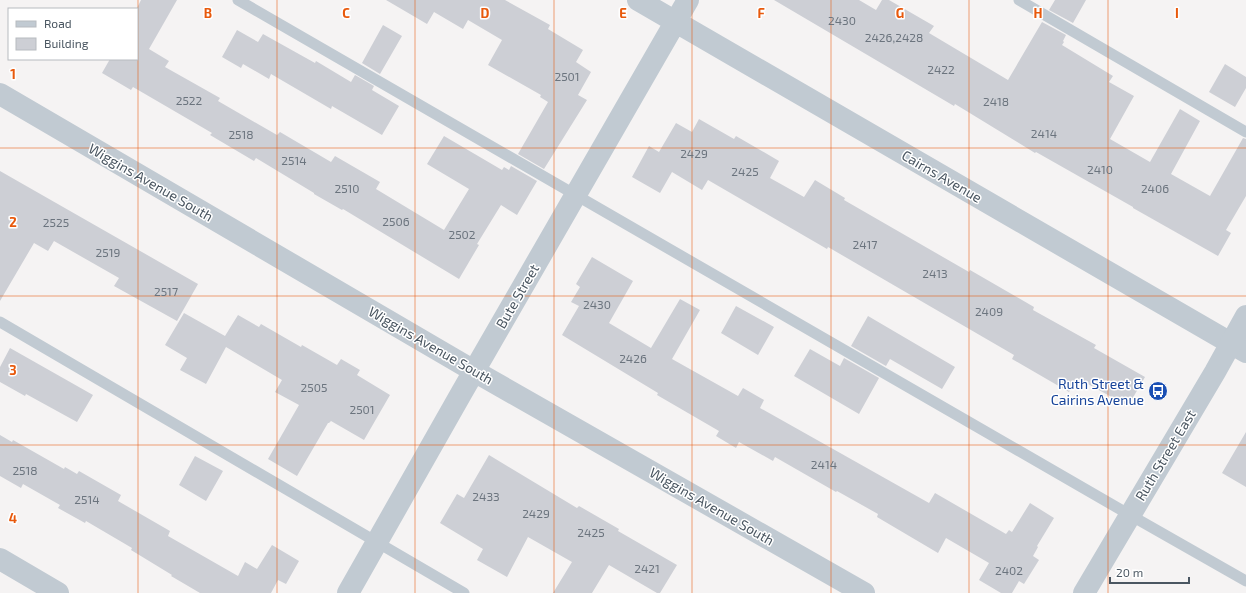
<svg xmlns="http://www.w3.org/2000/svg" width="1246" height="593" font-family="'Exo 2',sans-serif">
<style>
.building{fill:#cdcfd5}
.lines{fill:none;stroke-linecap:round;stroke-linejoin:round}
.service{stroke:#c1cad2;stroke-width:11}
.minor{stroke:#c1cad2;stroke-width:22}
.tertiary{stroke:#c1cad2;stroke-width:22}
.grid{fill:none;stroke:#e8590c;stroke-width:1;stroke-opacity:0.55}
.labels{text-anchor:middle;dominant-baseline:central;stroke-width:3;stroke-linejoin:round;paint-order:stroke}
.number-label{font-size:12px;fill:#6b747e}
.street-label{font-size:14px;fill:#4a5661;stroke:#fff}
.transit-label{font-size:14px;fill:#164399;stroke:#fff;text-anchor:end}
.grid-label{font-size:13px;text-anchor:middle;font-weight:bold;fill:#e8590c;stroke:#fff;stroke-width:3;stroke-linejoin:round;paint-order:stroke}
</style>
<rect width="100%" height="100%" fill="#f5f3f3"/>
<path class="building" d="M141,0H177L149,49L169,61L165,67L220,98L218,101L277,135L280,132L331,162L335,156L380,182L376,189L444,230L469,189L427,164L444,136L502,170L504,167L509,170L511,166L537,181L517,215L501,205L477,244L479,245L459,279L343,209L342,210L314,194V193L256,158L254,161L210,135L212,133L133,87L131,90L102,73L110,59H137V8Z
M386,0H505L550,25L548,29L583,50L576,62L591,72L578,95L587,100L544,169L518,154L548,102L540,97L541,95L488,65L502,40L468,20L463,29L434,12L427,24Z
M774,0H859L876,10L882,0H889L934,26L929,33L1008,80L1042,22L1066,35L1063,41L1064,42L1062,45L1113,76L1109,82L1134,96L1110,139L1150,162L1180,109L1200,121L1171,174L1210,196L1243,138L1246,139V196L1226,230L1231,233L1218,256L1133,208V207L1036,152L1035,153L955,104L954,106Z
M1055,0H1086L1073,23L1049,10Z
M383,25L402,36L380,74L362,63Z
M237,30L258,42L263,34L315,63L316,61L351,82L355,75L374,86L372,90L399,106L382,135L332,106L331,109L271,74L269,79L243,64L241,68L222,57Z
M1225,64L1246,77V88L1235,107L1209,92Z
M699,119L734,139L736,136L779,161L770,178L804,197L815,180L845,198L844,200L969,272L970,270L1034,307L1033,310L1096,345L1094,348L1145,377L1128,406L1077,378L1069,392L1012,359L1014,355L828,247L827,249L708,180L702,190L672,172L660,193L632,177L649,146L659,152L676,123L692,132Z
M0,171L198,284L177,321L114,286L119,278L54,241L48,251L34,243L0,301Z
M592,257L633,281L609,323L651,348L680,299L700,310L672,359L738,396L743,388L764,400L760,408L929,503L935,493L1006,534L1009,530L1012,532L1030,503L1054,518L1037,546L1038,547L1033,556L1039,560L1024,584L1019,581L1012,593H1001L979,580L989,563L946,538L938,553L877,517L878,514L837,491L836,492L775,457L773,461L739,442L736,448L716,436L719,431L657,395L658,393L562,335L579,306L571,302L580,287L576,284Z
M736,306L774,327L758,355L721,333Z
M184,313L225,336L238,315L259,327L261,324L301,347L302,345L337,365L341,359L360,370L357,375L390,395L364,440L331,421L329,423H328L297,476L268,459L299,405L275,392L282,380L226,347L206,384L180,370L187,358L165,345Z
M868,316L955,367L942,389L890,359L886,366L851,346Z
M10,348L93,395L77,422L26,394L25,396L0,382V367Z
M810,349L840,366L844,358L879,378L859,414L794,376Z
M1246,432V487L1222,473Z
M0,435L12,442L13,440L64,469L65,467L77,474L79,471L121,495L118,501L170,531L168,536L238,576L245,562L257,569L272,545L299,561L286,584L278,580L271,593H200L171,576L172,575L131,550L132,548L86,521L85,523L58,508L60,505L23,484L21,488L0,476Z
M489,455L577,508L579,506L619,529L618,531L677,565L660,593H657L609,565L592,593H553L572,562L528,537L507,577L477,560L483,549L440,523L457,494L464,498Z
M195,456L223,471L206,501L179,485Z"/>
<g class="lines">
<path class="service" d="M238,0L1130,515L1246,581
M1019,0L1246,132
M0,322L464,593"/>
<path class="minor" d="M638,0L1246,352
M0,94L474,371L864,593
M0,559L58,593
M348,593L462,392L688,0"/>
<path class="tertiary" d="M1084,593L1215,372L1246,316"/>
</g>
<path class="grid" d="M138,0V593M277,0V593M415,0V593M554,0V593M692,0V593M831,0V593M969,0V593M1108,0V593M0,148H1246M0,296H1246M0,445H1246"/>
<defs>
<g id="bus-disc" transform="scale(1)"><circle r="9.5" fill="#1a4fb4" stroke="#fff"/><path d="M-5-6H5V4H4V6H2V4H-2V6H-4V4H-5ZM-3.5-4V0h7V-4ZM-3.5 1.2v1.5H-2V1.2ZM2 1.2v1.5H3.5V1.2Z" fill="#fff"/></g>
</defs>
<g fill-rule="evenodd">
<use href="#bus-disc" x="1158" y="391"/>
</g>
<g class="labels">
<g class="number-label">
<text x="842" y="20">2430</text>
<text x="894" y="37">2426,2428</text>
<text x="941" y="69">2422</text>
<text x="567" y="76">2501</text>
<text x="189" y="100">2522</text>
<text x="996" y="101">2418</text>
<text x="1044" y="133">2414</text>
<text x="241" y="134">2518</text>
<text x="694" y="153">2429</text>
<text x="294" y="160">2514</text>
<text x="1100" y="169">2410</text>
<text x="745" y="171">2425</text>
<text x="347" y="188">2510</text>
<text x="1155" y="188">2406</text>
<text x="396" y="221">2506</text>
<text x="56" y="222">2525</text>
<text x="462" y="234">2502</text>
<text x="865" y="244">2417</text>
<text x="108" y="252">2519</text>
<text x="935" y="273">2413</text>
<text x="166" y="291">2517</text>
<text x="597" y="304">2430</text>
<text x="989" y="311">2409</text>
<text x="633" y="358">2426</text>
<text x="314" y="387">2505</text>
<text x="362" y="409">2501</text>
<text x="824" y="464">2414</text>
<text x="25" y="470">2518</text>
<text x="486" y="496">2433</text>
<text x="87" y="499">2514</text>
<text x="536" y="513">2429</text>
<text x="591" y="532">2425</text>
<text x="647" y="568">2421</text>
<text x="1009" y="570">2402</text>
</g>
<g class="street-label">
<text transform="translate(942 176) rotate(30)">Cairns Avenue</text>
<text transform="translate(151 182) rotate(30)">Wiggins Avenue South</text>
<text transform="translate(517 296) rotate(-60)">Bute Street</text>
<text transform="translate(431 345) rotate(30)">Wiggins Avenue South</text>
<text transform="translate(1165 455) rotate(-59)">Ruth Street East</text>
<text transform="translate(712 506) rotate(30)">Wiggins Avenue South</text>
</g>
<g class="transit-label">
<text x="1144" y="383">Ruth Street &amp;<tspan x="1144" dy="16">Cairins Avenue</tspan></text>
</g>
</g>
<g class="grid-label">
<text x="208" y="18">B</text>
<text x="346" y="18">C</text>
<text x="485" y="18">D</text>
<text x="623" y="18">E</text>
<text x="761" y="18">F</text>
<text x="900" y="18">G</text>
<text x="1038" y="18">H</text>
<text x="1177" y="18">I</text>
<text x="13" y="79">1</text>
<text x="13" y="227">2</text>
<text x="13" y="375">3</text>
<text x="13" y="523">4</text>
</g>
<rect x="8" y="8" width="130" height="52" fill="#ffffff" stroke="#b7bbc0"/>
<rect x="16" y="21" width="20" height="6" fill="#c1cad2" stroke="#b7bbc0"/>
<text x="44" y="28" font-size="12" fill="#4a5661">Road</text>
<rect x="16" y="38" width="20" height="12" fill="#cdcfd5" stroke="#b7bbc0"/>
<text x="44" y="48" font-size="12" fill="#4a5661">Building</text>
<path d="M1110 577v6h79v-6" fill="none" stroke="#4a5661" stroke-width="2"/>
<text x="1116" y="577" font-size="12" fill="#4a5661" stroke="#ffffff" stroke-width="3" paint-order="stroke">20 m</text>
</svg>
